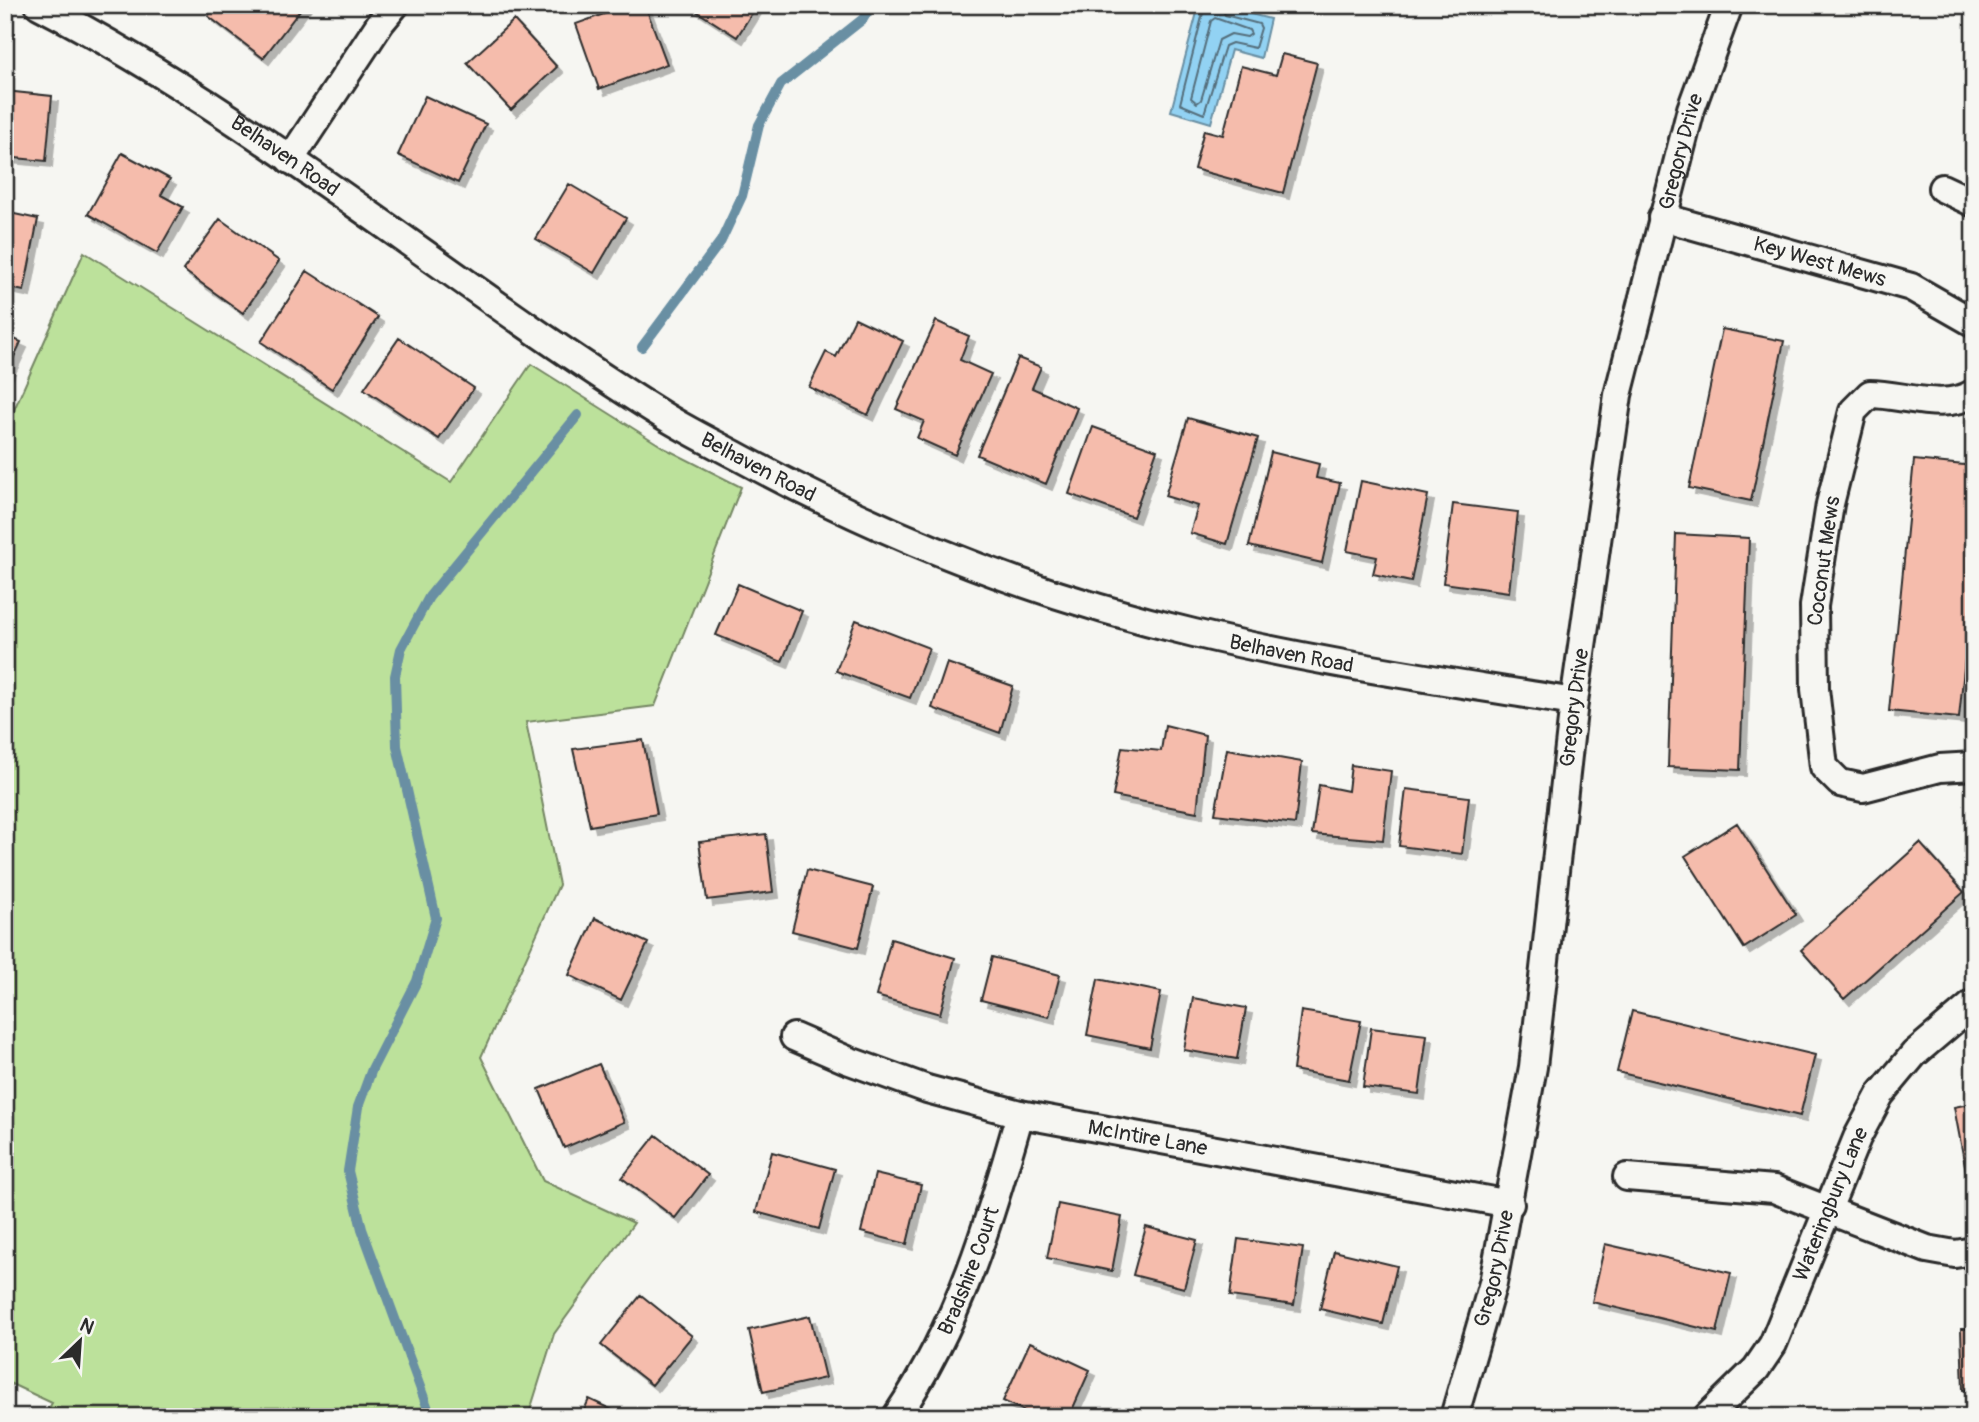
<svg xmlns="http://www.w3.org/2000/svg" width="1979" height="1422" font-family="Pangolin,sans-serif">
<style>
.green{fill:#bce19b;stroke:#748663;stroke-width:2}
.water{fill:#92d2f3;stroke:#698fa3;stroke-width:2}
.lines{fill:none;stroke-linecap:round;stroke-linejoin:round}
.shore{stroke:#546e7b;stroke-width:2}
.stream{stroke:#698fa3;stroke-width:10}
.building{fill:#f5bcac;stroke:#2b2b2b;stroke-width:2;filter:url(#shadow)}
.minor-casing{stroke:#2b2b2b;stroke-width:32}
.minor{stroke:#f6f6f2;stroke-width:26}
.labels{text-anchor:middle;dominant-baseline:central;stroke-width:5;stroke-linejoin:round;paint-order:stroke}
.street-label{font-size:21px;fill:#2b2b2b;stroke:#f6f6f2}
</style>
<defs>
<filter id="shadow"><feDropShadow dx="6" dy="6" stdDeviation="0" flood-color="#0004"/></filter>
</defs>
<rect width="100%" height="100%" fill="#f6f6f2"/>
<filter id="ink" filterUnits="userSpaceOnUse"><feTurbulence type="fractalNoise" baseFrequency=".0143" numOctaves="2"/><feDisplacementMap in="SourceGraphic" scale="14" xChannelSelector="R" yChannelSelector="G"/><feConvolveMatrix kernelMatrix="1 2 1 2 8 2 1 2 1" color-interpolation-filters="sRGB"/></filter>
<g filter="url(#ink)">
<path class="green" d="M84,252L451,482L531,364L666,449L741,487L655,706L526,722L559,885L481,1057L543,1181L634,1223L554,1334L528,1417H44L52,1403L5,1381V430Z"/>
<path class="water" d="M1199,5H1216L1270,19L1261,58L1231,50L1211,123L1171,111Z"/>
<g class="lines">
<path class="shore" d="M1205,5L1180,104L1204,114L1225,46L1232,43L1255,48L1261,28L1259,24L1225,15L1221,5
M1215,18L1249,30L1251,34L1247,37L1231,34L1219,40L1201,100L1197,103L1191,98L1211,21Z"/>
<path class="stream" d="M642,347L721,241L742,196L759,125L781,84L863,19L871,5
M431,1417L362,1229L348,1171L358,1107L372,1069L417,981L436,918L397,746L395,676L401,649L429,597L578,415"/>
</g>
<path class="building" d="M216,5H304L263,58L208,16Z
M629,5H645L667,64L599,89L576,24Z
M687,5H757L737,37Z
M514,20L557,67L511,110L467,63Z
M1282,54L1317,63L1283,193L1194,169L1204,130L1223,135L1241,66L1276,75Z
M5,91L52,96L46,161L5,157Z
M425,96L486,124L458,183L398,155Z
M122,153L170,179L161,195L183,207L157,253L88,214Z
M569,184L626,218L594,273L536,239Z
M5,212L38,219L24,291L5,287Z
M220,219L279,261L243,313L183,270Z
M307,271L378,317L332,389L261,342Z
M855,318L903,341L868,415L809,387L826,352L836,357Z
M936,321L969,336L960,360L991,374L955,455L917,438L924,421L896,409Z
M1722,329L1784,341L1751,501L1689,488Z
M5,335L21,342L5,376Z
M399,338L474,388L439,439L364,389Z
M1018,358L1041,367L1032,388L1077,408L1046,484L977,455Z
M1188,418L1258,438L1227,544L1190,533L1198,506L1165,496Z
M1093,427L1157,450L1133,517L1069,494Z
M1271,452L1319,464L1316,478L1340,483L1322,563L1249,546Z
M1914,460L1974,466V569L1959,718L1889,711Z
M1361,481L1428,495L1411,582L1373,574L1377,557L1347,551Z
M1453,504L1518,512L1509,592L1443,583Z
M1676,534L1749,538L1740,770L1668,767Z
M738,584L802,611L782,662L716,635Z
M856,620L929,648L910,698L836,671Z
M947,663L1013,686L1000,733L932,708Z
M1165,725L1205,735L1197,812L1113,796L1122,747L1161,751Z
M643,740L657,814L590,826L573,749Z
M1227,749L1302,762L1295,824L1215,814Z
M1351,765L1391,771L1383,840L1312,834L1319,785L1348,791Z
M1406,789L1469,797L1462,854L1399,846Z
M1737,823L1796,915L1744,948L1685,856Z
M766,834L773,892L707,900L699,842Z
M1920,843L1964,892L1844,999L1801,950Z
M807,870L873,887L858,948L792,931Z
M595,918L648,943L621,1000L569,975Z
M891,939L955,958L940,1014L876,996Z
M992,957L1060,975L1049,1017L981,1000Z
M1098,979L1161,992L1150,1048L1087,1035Z
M1193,998L1246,1008L1237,1059L1184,1050Z
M1301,1011L1361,1021L1349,1080L1293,1070Z
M1632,1011L1815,1055L1800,1116L1617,1072Z
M1371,1028L1427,1035L1419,1094L1363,1087Z
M599,1064L624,1122L564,1148L539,1089Z
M1974,1103V1169L1966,1171L1954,1107Z
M656,1135L708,1175L675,1218L622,1178Z
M772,1152L835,1169L819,1229L756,1212Z
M875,1174L921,1185L907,1244L861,1232Z
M1058,1204L1122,1217L1112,1271L1047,1258Z
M1146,1227L1197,1240L1184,1288L1133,1275Z
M1238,1239L1303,1248L1294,1305L1230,1296Z
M1605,1244L1731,1273L1717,1332L1592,1302Z
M1334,1251L1397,1266L1383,1324L1320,1309Z
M641,1295L692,1336L652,1385L601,1345Z
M810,1316L825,1378L763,1392L749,1330Z
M1961,1329H1974V1390H1963Z
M1030,1342L1090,1370L1069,1417H1037L1003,1401Z
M589,1399L627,1417H581Z"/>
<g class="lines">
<g class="minor-casing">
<g id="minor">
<path id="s1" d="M39,5C258,118 448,281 656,411C682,428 711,442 739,457C881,534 1035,596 1194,633C1319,663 1447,681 1574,702"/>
<path d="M290,160L381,22L395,5"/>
<path d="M1942,188L1974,203"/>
<path id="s2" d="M1662,217L1911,287L1974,323"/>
<path d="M1974,393C1944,412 1902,394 1870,394L1853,411L1830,504L1814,606L1815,689L1824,767L1840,783L1863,788L1940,768L1974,766"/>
<path id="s3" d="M794,1037L847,1060L927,1089L1020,1114L1510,1204"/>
<path d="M1627,1177L1774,1189L1927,1249L1955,1254L1974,1251"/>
<path id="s4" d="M896,1417C959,1325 990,1220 1020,1114"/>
<path id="s5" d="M1454,1417L1493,1283L1533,1067L1574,702L1618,395L1691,109L1729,5"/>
<path id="s6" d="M1707,1417L1756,1369L1773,1344L1857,1138L1880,1095L1914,1054L1974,1003"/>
</g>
</g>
<use href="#minor" class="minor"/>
</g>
</g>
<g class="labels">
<g class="street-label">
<text stroke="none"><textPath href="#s5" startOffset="1288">Gregory Drive</textPath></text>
<text stroke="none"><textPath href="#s1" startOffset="289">Belhaven Road</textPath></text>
<text stroke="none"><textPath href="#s2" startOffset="164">Key West Mews</textPath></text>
<text stroke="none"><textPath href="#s1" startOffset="856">Belhaven Road</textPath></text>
<text transform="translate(1824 561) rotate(-82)">Coconut Mews</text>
<text stroke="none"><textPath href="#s1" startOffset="1423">Belhaven Road</textPath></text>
<text stroke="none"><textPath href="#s5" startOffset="721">Gregory Drive</textPath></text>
<text stroke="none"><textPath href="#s3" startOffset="369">McIntire Lane</textPath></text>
<text stroke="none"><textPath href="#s6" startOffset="250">Wateringbury Lane</textPath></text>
<text stroke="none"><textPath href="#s5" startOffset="154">Gregory Drive</textPath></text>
<text stroke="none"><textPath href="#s4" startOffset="164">Bradshire Court</textPath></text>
</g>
</g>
<rect width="1979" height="1422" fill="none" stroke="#f6f6f2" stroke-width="28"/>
<rect x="14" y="14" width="1951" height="1394" fill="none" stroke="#2b2b2b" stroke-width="2.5" filter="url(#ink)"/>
<g transform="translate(80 1341) rotate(25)" stroke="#f6f6f2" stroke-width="5" paint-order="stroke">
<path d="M0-5L12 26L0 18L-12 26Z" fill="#2b2b2b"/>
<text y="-10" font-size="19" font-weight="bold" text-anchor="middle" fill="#2b2b2b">N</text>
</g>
</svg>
